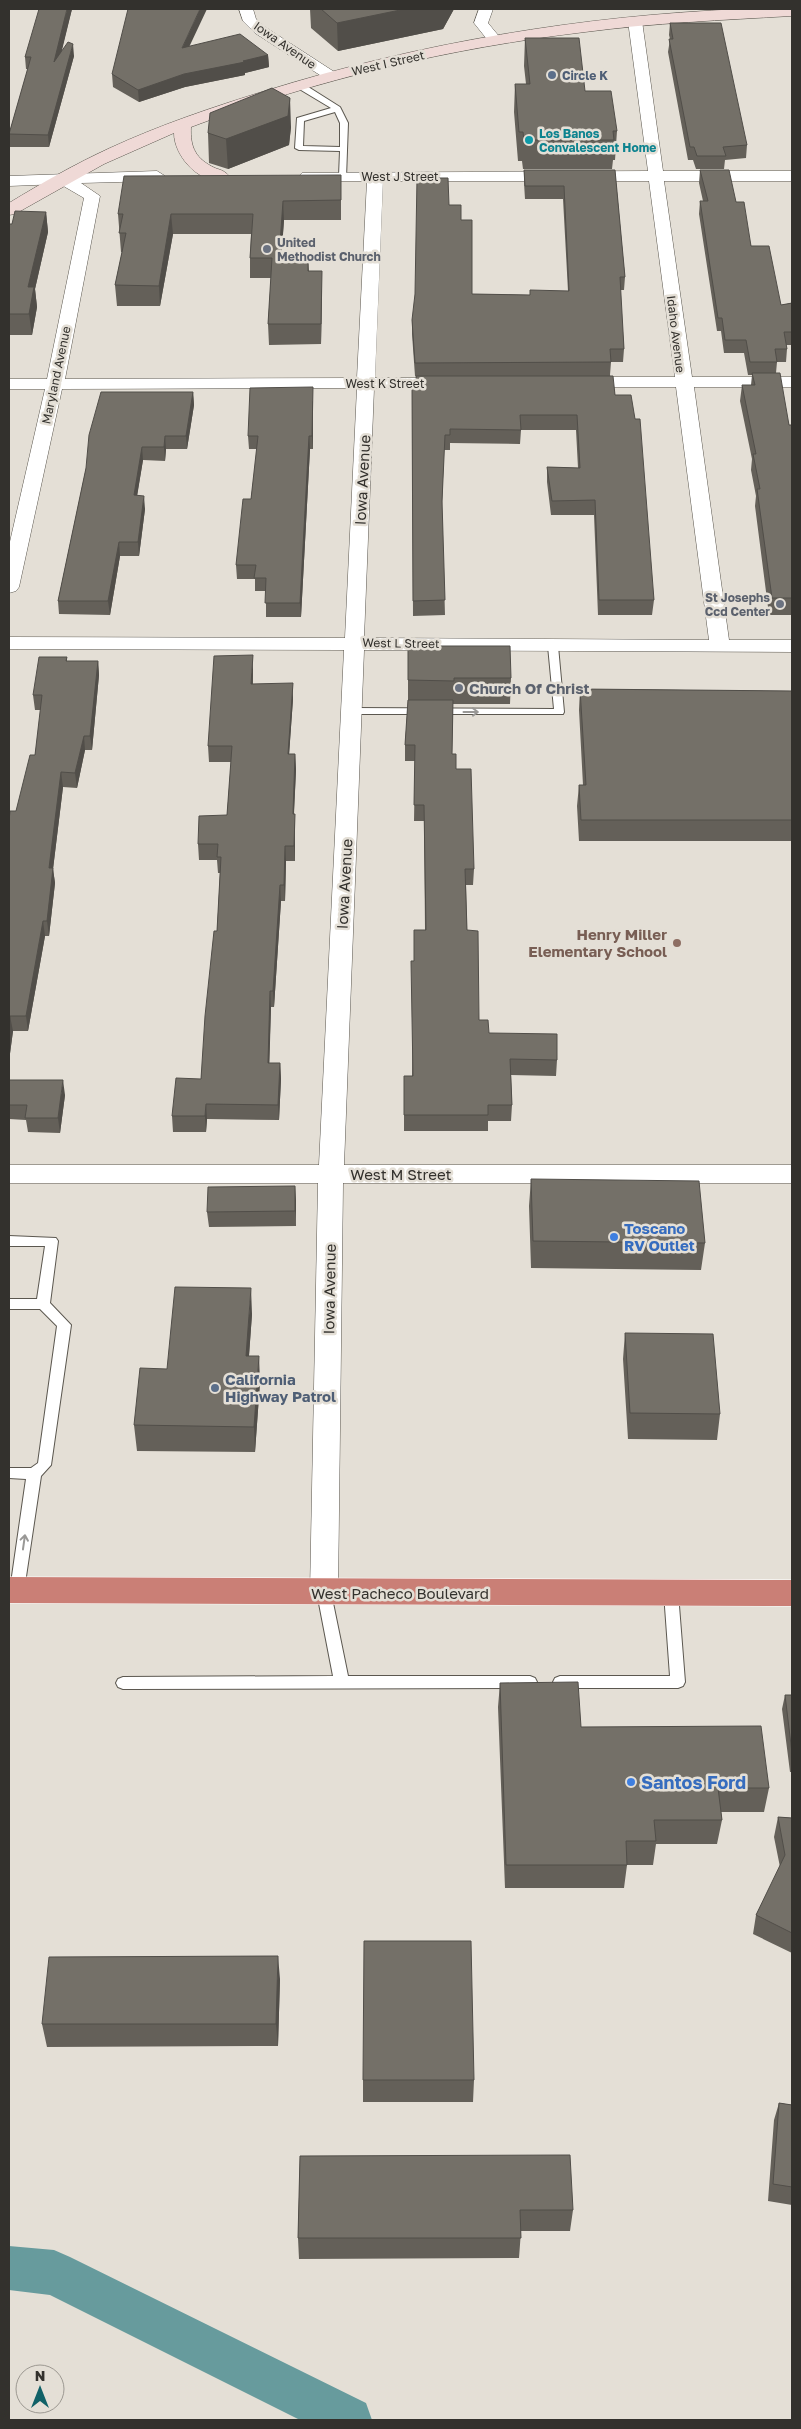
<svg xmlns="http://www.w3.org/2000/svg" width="801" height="2429" font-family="'Golos Text',sans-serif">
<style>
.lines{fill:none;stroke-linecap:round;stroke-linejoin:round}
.canal{fill:#679b9d;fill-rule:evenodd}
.lane-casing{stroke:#5b574f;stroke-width:2}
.street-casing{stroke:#5b574f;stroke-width:1}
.secondary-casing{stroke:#5b574f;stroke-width:1}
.highway-casing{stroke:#fff;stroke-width:1}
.lane{fill:#fff;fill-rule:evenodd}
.street{fill:#fff;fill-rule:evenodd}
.secondary{fill:#efd9d6;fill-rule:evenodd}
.highway{fill:#ca7f76;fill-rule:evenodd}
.wall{fill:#646059}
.shaded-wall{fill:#514e49}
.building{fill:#747068;stroke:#514e49}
.oneway{stroke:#999896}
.service-dot{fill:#5c6f8a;stroke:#e4dfd6;stroke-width:2}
.culture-dot{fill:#0f9aa8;stroke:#e4dfd6;stroke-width:2}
.worship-dot{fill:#6b7280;stroke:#e4dfd6;stroke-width:2}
.education-dot{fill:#8d6e63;stroke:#e4dfd6;stroke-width:2}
.shop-dot{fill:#3f7fe0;stroke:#e4dfd6;stroke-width:2}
.labels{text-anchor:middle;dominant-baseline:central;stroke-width:5;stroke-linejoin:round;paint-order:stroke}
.far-street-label{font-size:12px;fill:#33312d;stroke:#e4dfd6}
.far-service-label{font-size:12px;font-weight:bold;fill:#4e5e75;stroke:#e4dfd6;text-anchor:start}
.far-culture-label{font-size:12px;font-weight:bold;fill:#0d838f;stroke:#e4dfd6;text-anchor:start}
.far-worship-label{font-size:12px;font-weight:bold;fill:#5b616d;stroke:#e4dfd6;text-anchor:start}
.street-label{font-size:15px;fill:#33312d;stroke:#e4dfd6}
.worship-label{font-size:15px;font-weight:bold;fill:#5b616d;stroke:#e4dfd6;text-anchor:start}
.education-label{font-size:15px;font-weight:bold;fill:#785e54;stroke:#e4dfd6;text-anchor:end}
.shop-label{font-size:15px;font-weight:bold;fill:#366cbe;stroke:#e4dfd6;text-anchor:start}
.service-label{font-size:15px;font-weight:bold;fill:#4e5e75;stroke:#e4dfd6;text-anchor:start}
.near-shop-label{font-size:18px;font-weight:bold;fill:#366cbe;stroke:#e4dfd6;text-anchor:start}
</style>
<rect width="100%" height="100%" fill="#e4dfd6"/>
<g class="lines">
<path class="canal" d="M9,2246L54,2250L70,2257L366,2403L372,2420H300L50,2295L9,2290Z"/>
<g class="lane-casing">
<path id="lane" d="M296,83H302L340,107L348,123L346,178L339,176L340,151L299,150L295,148L297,118L331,108L296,87ZM335,112L340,123V147L303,146L304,121Z
M553,643L558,646L564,712L563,714H352L347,711L352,708L554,709L548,646Z
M9,1236L56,1238L58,1241L50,1303L71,1325L51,1465L41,1476L24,1590L22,1594L17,1596L12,1594L10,1590L26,1479L9,1478V1468H31L38,1463L57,1326L40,1309H9V1299H37L45,1246H9Z
M324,1587L329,1589L331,1593L348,1676H530L535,1678L537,1682L535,1686L530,1688L123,1689L118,1687L116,1683L118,1679L123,1677L333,1676L317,1593L319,1589Z
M671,1587L676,1589L678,1593L685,1682L683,1686L678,1688H560L555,1686L553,1682L555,1678L560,1676H670L664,1593L666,1589Z"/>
</g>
<g class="street-casing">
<path id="street" d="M239,9H253L256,19L265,27L336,73L338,76L336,79H326L255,33L243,21Z
M479,9H493L488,23L502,40L500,43H490L474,23Z
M635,17L642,21L663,171H792V181H664L692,377H792V387H694L729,640H792V652L364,650L344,1165H792V1183H343L338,1593L334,1601L324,1605L314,1601L310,1593L318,1183H9V1165H319L344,650L9,649V637L345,638L357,388L62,389L19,587L16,591L9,593V546L45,389H9V379H47L84,198L60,184L9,186V176L157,171L165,176L157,181L81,183L100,196L65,379L357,378L367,181H307L302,179L299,176L302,173L648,171L628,21ZM383,181H649L675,377H580L574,378L571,382L574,386L580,387H676L709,640L364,638L374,388H450L456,387L459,383L456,379L450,378H375Z"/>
</g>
<g class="secondary-casing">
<path id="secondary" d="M741,9H792V16C723,20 654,23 585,32C451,48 318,79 191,127C190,148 196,159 215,168C221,170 225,171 229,176L226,180C201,186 174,157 174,133L104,164L15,214L9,215V203C42,183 75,164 110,148C160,125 213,107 265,91C419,43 580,16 741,9Z"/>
</g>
<g class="highway-casing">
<path id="highway" d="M9,1577L792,1580V1606L9,1603Z"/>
</g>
<use href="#lane" class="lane"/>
<use href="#street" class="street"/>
<use href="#secondary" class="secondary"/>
<use href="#highway" class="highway"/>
</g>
<path class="wall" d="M72,9L61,52L74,56L49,147H10L9,134L28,69H26L25,57Z
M310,9H454L443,29L338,51L311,28Z
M670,23L747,145L746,158L725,160L724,169H696L693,160H688L668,52L670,39L669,35Z
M525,38L585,91L617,131L615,160H613L612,169H523L522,161H518L514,112L515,84H526L524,66Z
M190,46L268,55L269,67L245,73V75L185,87L139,102L113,87L112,74Z
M291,127L289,145L228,169L209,163L208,133Z
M524,170H615L625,277L624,290H620L624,349L623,362H611L610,375L615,395L654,600L652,615H598L594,515H551L547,482V467L578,468L576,430H521L520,444L450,443V450H444L442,507L445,615L413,616L412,386H416V376H415L412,334V320L449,205L461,220L472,294L529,295L568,291L563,199H525L524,183Z
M700,170L736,202L751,246L781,305L792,303V345H786L787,349L786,362H777L776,373L789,425H792V615H769L755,506L756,496L751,470L752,459L740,401L742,385H751L752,375H748L744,353H724L721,331H717L699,214L700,201H703L699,183Z
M341,195V220H284L281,258H308L309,271L322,291L321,344L269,345L268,324L271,278H250V258L251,234H173L160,306H117L115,285L122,252H121L118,214Z
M46,212L48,232L35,289L37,307L32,335H9V224H12Z
M193,392L194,405L187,449H166L165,461L143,460L137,495L145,509L139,556H120L110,615L59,614L58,601L86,468Z
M313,401V449H310L301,617H266V591H255V579H237L236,565L251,499L257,449H249L248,436Z
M408,646L511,678L510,704H453L452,754L456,769L474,869L473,885H466L467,930L479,1020L489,1033L557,1060L556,1076L511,1075L512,1105L511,1121H488V1131H404V1076H412L414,961L425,930L424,821H414L415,761H405V745L408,700Z
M67,657V661H98L99,675L92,750H85L77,788L63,787L53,869L55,883L49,936H45L28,1031H13L9,1061V821L16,811L35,755L41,710H35L33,695Z
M253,671V684L293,699L289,754H295L296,770L294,814L295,830V861H286L285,901H281L274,1007H271L269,1063H280L281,1079L279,1120L207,1119L206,1132H173L172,1116L201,1079L217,931L220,873H218L217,860H199L198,844L227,815L231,762H209L208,746Z
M580,689L792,691V841H579L577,806L579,785H583L579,710Z
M9,1080L65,1095L60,1133L28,1132L26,1120L9,1119Z
M531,1179L705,1243L701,1270L531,1268L529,1206Z
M295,1186L296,1226L209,1227L207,1212Z
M252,1314L249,1356L260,1382L255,1452L137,1451L134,1425L167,1369Z
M625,1333L720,1414L717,1440L628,1439L623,1359Z
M500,1683L581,1727L769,1788L764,1812H721L722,1820L717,1844H656L653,1865H627L624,1888H505L498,1707Z
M785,1695H792V1772H790L782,1709Z
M778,1817L792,1818V1953L753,1934L756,1915L780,1867L774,1837Z
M280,1979L278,2046L47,2047L42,2024Z
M363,2080H474L473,2102H363Z
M779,2103L792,2105V2205L768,2201L774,2120Z
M300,2156L573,2210L570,2231H521L519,2258L299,2259L298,2238Z"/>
<path class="shaded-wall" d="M67,9H72L56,75L54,62Z
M200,9H207L183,60L182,48Z
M405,9H454L443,29L338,51L337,23Z
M73,44L74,56L49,147L48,135Z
M268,55L269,67L245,73V75L185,87L139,102L138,90L184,74Z
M290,98L291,127L289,145L228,169L226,139Z
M283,201L284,220L280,278L279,258Z
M46,212L48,232L35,289L37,307L32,335L29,314L28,287Z
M171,214L173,234L160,306L159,286Z
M322,271V291L321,344V324Z
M313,387V449L312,436Z
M193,392L194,405L187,449L186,436Z
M165,436L166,449L165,461L164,447Z
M309,436L310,449L301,617L300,603Z
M142,447L143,460L135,509L134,495Z
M144,496L145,509L139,556L138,542Z
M119,542L120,556L110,615L108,601Z
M253,655V671L252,699L251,684Z
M98,661L99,675L92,750L90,736Z
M293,683V699L288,770V754Z
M84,736L85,750L77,788L75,773Z
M295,754L296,770L293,830V814Z
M61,772L63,787L53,869L55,883L49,936L47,921L49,868Z
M295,814V861L294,846Z
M285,846L286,861L285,901L284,885Z
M280,885L281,901L274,1007L273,991Z
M43,921L45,936L28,1031L26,1016Z
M270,991L271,1007L269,1078L268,1063Z
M10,1016L13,1031L9,1061V1028Z
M280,1063L281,1079L279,1120L278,1105Z
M63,1080L65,1095L60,1133L58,1118Z
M206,1104L207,1119L206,1132L205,1116Z
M295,1186L296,1200V1226L295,1211Z
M251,1288L252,1314L247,1382L246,1356Z
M259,1356L260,1382L255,1452L254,1427Z
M278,1956L280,1979L278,2046L276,2024Z"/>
<path class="building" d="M39,9H67L54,62L68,42L73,44L48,135L9,134L31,57H25Z
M128,9H200L182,48L240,34L268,55L243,61L245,62L184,74L138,90L112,74Z
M321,9H405L337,23Z
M670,23H721L747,145L723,147L726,156H697L694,147H690L669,39H673Z
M525,38H579L585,91H611L617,131H613L614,140H524L523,132H519L515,84H530Z
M272,88L290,98L288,116L226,139L208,133L210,113Z
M524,170H615L625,277H620L624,349H610L611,362L415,363L412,320L415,294L417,178H448L449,205H461V220H472V294L530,295V290L569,291L564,186H525Z
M700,170H729L736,202H744L751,246H769L781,305L792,303V332H784L787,349H775L777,362H750L746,340H725L722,318H718L700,201H708Z
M341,175V200L283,201L279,258H308V271H322L321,324H268L272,258H250L253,214H171L159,286L115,285L126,233H119L123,214H118L124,176Z
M15,211L46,212L28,287H34L29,314H9V224H12Z
M752,373H780L789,425H792V598H772L757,489H760L753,454H756L742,385H755Z
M416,376H613L615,395H631L635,419H640L654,600H599L595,500L552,501L547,467L580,468L577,415H520L521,430L450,429V435H445L442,501L445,600L413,601L412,386H417Z
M313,387L312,436H309L300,603H265L266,578H254L256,565H236L243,499H251L258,436H248L250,388Z
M101,392H193L186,436H165L164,447H142L134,495L144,496L138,542H119L108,601H58L86,468L89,435Z
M408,646H510L511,678H454V681L408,680Z
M253,655L251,684L293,683L288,754H295L293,814H295L294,846H285L284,885H280L273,991H270L268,1063H280L278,1105L206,1104L205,1116H172L176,1078L201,1079L205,1016L214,931H217L221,857H217L218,844H198L199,816L227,815L232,746H208L214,656Z
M39,657H67L66,661H98L90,736H84L75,773L61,772L49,868H53L47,921H43L26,1016H10L9,1028V821L10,811H16L30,755H35L42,695H33Z
M580,689L792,691V820H581L579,785H586Z
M408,700H453L452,754H456V769H471L474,869H465L467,930L478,931L479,1020H488L489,1033L557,1034V1060L510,1059L512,1105H488V1115H404V1076H413L411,961H414V930H426L424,805H414L415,745H405Z
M9,1080H63L58,1118H25L27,1105H9Z
M531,1179L699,1181L705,1243L533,1241Z
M295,1186V1211L207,1212L208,1187Z
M175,1287L251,1288L246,1356H259L254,1427L134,1425L140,1368L167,1369Z
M625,1333L713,1334L720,1414L630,1413Z
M578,1682L581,1727L761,1726L769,1788H718L722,1820H654L656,1841H626L627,1865H506L500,1683Z
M785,1695H792V1753Z
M778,1817L792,1818V1933L756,1915L785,1855Z
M364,1941H471L474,2080H363Z
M278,1956L276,2024H42L49,1957Z
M779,2103L792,2105V2187L773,2184Z
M570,2155L573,2210H520L521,2238H298L300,2156Z"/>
<defs><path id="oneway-shaft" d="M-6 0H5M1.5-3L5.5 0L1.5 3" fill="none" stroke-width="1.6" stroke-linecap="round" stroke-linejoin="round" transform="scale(1.25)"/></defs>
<g class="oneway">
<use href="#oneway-shaft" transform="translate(471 712)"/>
<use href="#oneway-shaft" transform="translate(24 1542) rotate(-82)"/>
</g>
<g class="service-dot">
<circle cx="552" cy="75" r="5"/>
<circle cx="215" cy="1388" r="5"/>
</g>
<circle class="culture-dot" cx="529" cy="140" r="5"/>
<g class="worship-dot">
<circle cx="267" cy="249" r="5"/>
<circle cx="780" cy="604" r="5"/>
<circle cx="459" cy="688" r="5"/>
</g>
<circle class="education-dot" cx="677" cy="943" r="5"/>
<g class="shop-dot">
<circle cx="614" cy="1237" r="5"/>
<circle cx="631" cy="1782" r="5"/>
</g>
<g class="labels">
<g class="far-street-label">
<text transform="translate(285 45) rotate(35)">Iowa Avenue</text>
<text transform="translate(388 63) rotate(-13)">West I Street</text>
<text x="400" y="176">West J Street</text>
<text transform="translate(676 334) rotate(83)">Idaho Avenue</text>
<text transform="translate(56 375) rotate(-78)">Maryland Avenue</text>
<text x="385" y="383">West K Street</text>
<text transform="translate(401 643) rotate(1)">West L Street</text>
</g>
<g class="far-service-label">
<text x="562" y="75">Circle K</text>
</g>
<g class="far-culture-label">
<text x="539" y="133">Los Banos<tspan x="539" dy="14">Convalescent Home</tspan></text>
</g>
<g class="far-worship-label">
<text x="277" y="242">United<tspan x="277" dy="14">Methodist Church</tspan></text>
<text x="770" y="597" text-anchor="end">St Josephs<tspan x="770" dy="14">Ccd Center</tspan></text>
</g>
<g class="street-label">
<text transform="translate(362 480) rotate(-87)">Iowa Avenue</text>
<text transform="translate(344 884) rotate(-87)">Iowa Avenue</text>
<text x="401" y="1174">West M Street</text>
<text transform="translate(329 1289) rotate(-89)">Iowa Avenue</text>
<text x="400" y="1593">West Pacheco Boulevard</text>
</g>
<g class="worship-label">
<text x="469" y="688">Church Of Christ</text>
</g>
<g class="education-label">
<text x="667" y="934">Henry Miller<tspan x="667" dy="17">Elementary School</tspan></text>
</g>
<g class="shop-label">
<text x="624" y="1228">Toscano<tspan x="624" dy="17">RV Outlet</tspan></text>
</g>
<g class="service-label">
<text x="225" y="1379">California<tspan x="225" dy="17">Highway Patrol</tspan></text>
</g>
<g class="near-shop-label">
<text x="641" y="1782">Santos Ford</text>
</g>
</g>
<rect width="801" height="2429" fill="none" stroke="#33312d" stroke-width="20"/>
<g transform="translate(40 2389)"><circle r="24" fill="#e4dfd6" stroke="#9d9992"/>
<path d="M0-4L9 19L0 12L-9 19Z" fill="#106167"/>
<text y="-8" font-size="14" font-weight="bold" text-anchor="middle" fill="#33312d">N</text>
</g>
</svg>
